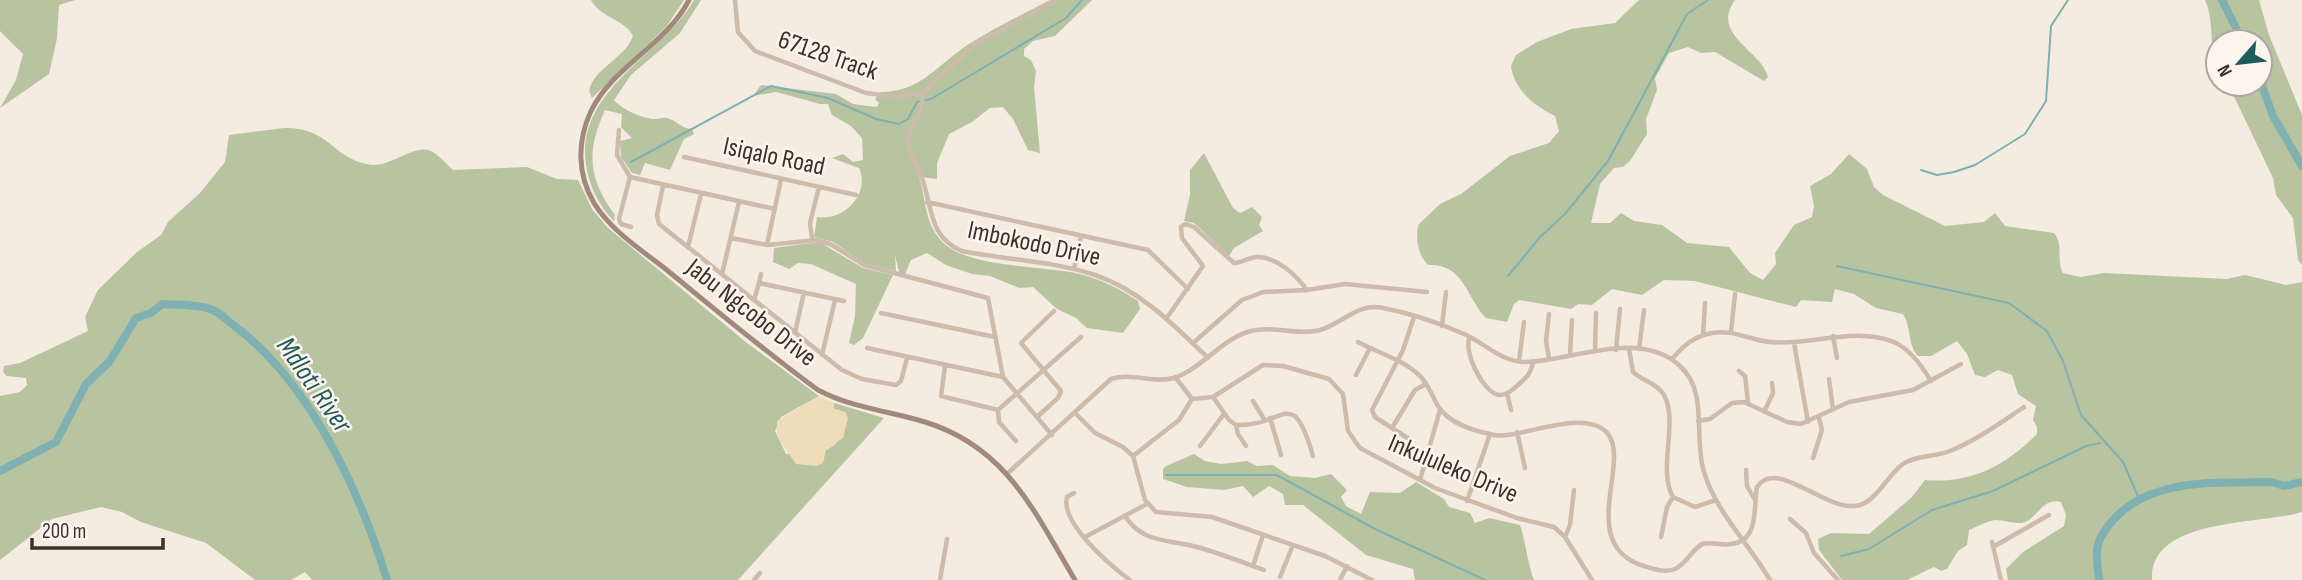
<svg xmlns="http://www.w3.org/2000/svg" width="2302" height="580" font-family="'Sofia Sans Condensed',sans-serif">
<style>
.green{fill:#b8c4a0}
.sand{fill:#efdcb8}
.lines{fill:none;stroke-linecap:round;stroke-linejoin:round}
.stream{stroke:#7fb0b2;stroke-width:2}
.river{stroke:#7fb0b2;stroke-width:8}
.minor{stroke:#cdbbac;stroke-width:4.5}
.secondary{stroke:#a18a7d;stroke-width:5}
.labels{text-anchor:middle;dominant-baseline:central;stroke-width:5;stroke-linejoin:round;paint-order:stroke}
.street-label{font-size:26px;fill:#3b302b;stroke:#fbf5ee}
.water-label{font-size:28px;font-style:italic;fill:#1f5a5e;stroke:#fbf5ee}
</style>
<rect width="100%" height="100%" fill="#f4ebe1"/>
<path class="green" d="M0,0H75L59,5L57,38L49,74L0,108L16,80L23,54L0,31Z
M591,0H684L666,27L592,98L589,91C594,67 624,60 633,36C625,19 600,18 591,0Z
M694,0H701L680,33L631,75L614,100C621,109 643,119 655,119C658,119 663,117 666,118C677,120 681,129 692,129L694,134L684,139L670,170L645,163L640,175L632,173L621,157L620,141L632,138L621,127L622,114L605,110C586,152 588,178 615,215L614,221C599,206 589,186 586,165C575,89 662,56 694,0Z
M1050,0H1092L1055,36L1033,41L1024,49V56L1031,60L1036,71L1034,87L1040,153L1028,150L1013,119L1003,107L990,108L972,122L949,134L937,163V179L919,177C926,198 924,218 938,237C960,269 1044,265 1080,274C1102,280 1120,289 1138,301L1140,309L1123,333L1087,328L1076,318L1057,309L1033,287L1019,288L990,276L972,274L946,265L927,253L911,260L905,274L899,272L895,255L896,271L864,263L833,242L814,237L817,217C843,222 871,194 859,168L832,158L843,154L853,162L863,160L862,138L851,126L832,115L828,104H820L776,92L753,96L761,85L836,94L853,104L877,107L879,103L875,99L881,92C921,92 938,64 969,44C995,28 1023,14 1050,0Z
M1639,0H1735C1710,35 1761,50 1768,77L1764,81L1715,52L1701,53L1688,47L1669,53L1655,78L1657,90L1646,119L1647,134L1630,161L1623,167L1614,168L1600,184L1591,223H1610L1621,213L1634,221L1662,225L1687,243L1729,247L1750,273L1763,280L1776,264L1775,253L1794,225L1812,217L1814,206L1810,186L1831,174L1849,154L1867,169L1874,187L1883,195L1945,226L1984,222L1995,213L2005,226L2054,233C2064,245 2056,260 2063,273L2080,277L2104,273L2227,279L2245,275L2286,285L2302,282V512C2262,525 2149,517 2152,580H2008L2006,569L2023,552L2064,526L2066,515L2061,502C2046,498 2039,512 2029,520C2019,527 2007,520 1996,520C1987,521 1977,527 1969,530L1967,545L1958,551L1947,569L1941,571L1934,567L1907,580H1842L1819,550L1818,539L1831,533L1869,534L1912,497L1925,480C1971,484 2005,466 2037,434V427L2033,420L2036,406L2018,394L2012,375L1998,370L1985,377L1975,375L1967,354L1957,341L1931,356H1918C1907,344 1912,328 1903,314L1876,308L1854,294L1835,289L1832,302L1801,300L1796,307L1695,281L1664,280L1642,295L1612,289L1592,305L1578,304L1571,309L1519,300L1514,304L1507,322L1486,318C1466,297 1464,263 1428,265C1417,253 1416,241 1418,225L1440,204L1461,194L1510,156L1549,143L1559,131L1555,116C1535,106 1514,90 1511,66L1516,55L1537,42L1571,29L1615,23Z
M2205,0H2259L2269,35L2302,115V265L2298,260L2293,218L2276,195L2273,178L2230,88V84H2260V42H2218V68C2208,46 2215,22 2205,0Z
M284,128C328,127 331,156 366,164C388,170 410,146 428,150C437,152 446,164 453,170L527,167L557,179L578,180L592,209L608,228L747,343L819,396L781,417L775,431L786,454C820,453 839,456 847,418L845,412L834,409V403L884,418L738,580H312L305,572L291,580H255L206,543L141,522L122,512L101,507L52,519L0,560V396L20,392L27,385L26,378L6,376L3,371L4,366L20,363L88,331L85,317L98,290L137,252L161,235L168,222L200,193L225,162L229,135Z
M1204,153L1233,208L1240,213L1252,207L1262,217L1259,225L1263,231L1234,248L1229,256L1194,223L1184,221L1190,195V170Z
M819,242L863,268L893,275L863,338L854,345L849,343L855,316L856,284L811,264L798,263L789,269L773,262L774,248Z
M1194,454L1205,461L1221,464L1247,461L1257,466L1273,465L1290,476L1315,478L1331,474L1347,490L1341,497L1346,506L1361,514L1370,492L1400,493L1416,482L1444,499L1449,507L1470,513L1475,523L1489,518L1520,525C1526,543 1527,561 1534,580H1415L1413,569L1366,555L1303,505H1285L1283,494L1269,486L1253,497L1243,486L1224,490L1187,487L1163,479V469L1166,466Z"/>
<path class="sand" d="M819,396L834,403V409L845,412L848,418L843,438L826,450L823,463L817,466L796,464L777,436V421Z"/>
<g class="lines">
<path class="stream" d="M631,162L771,86L828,98L876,119L899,124L908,119L917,102L931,99L1066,18L1082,0
M1921,170L1937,175L1954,172L1975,165L2025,134L2046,101L2051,26L2068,0
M1837,266L2009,303L2047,331L2063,361L2081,415L2123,462L2139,499
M1508,276L1540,237L1565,214L1608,161L1687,14L1708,0
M1166,475H1277L1375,529L1485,580
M1841,556L1869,549L1932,510L1993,491L2086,446L2100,443"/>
<path class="river" d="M2222,0L2243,42
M2260,80L2273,116L2302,166
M0,471L56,442L86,384L110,361L136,318L151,313L162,304C177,305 196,304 210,309C218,311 226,319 232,324C309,380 360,491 387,580
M2099,580C2098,567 2094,549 2101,537C2135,476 2212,483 2272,482L2284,486L2302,482"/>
<path class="minor" d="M735,0L738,32L755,51L866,93L899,97L924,92L975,44L1056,0
M924,92L919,115L907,139C909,154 918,167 923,181C932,209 930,238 962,251C1006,260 1054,261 1095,275C1140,290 1175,326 1208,358
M619,130L617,155L630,177L775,209
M684,157L856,195
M630,177L619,219L621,224L631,227
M663,186L657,215L659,224L842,370L862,379L896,385L901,381L907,358
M927,202L1148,250L1188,289
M731,238L767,245L817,240L832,245L864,265L988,298L1003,377L1052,435
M812,239L810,223L819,187
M767,245L781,179
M688,247L701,194
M1074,269L1081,236
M722,274L739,202
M759,283L761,274
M754,300L759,283L844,301
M881,313L995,337
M1166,319L1203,266L1182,238L1181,227L1186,224L1194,227L1234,263C1241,263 1248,258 1256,257C1276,256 1296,275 1307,290
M1442,326L1446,292
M1731,332L1735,294
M795,333L804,292
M1703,335L1705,303
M1833,336L1837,358
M1470,337C1462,350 1484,395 1500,395C1507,395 1514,389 1519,384C1527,377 1532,372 1533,361
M1358,342C1377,352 1403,360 1419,375C1428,383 1432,396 1438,406C1449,424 1474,431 1494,435C1519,440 1585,406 1608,434C1631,463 1576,545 1644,566C1654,569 1664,573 1675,569C1686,564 1691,551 1702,544C1712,541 1721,546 1731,544C1760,541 1753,507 1757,487C1777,458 1822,509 1855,506C1876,504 1887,475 1903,464C1916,455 1935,457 1950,451C1977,440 2000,423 2024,407
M1193,343L1242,300L1263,292L1307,290L1345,284L1427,292
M1794,343L1808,422
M867,348L1003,377
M1629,349L1633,372C1642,381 1657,383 1664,395C1679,422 1657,469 1673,497L1695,507L1716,500
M1639,349L1644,310
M1616,350L1620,309
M1595,351L1596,313
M1570,354L1572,320
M822,355L835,300
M1549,358L1546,341L1549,314
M1672,359C1683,346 1694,336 1712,333C1733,329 1749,340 1770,342C1810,346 1853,326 1894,342C1910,349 1922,366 1931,381
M1519,361L1524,322
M945,366L941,396L998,410
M1739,371L1745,376L1748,402
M1356,375L1370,348
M1175,377L1192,399L1213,397L1263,365L1283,366L1329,379L1343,394L1348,431L1360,448L1435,488L1517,518L1554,527L1565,537L1592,580
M1829,379L1833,409
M1507,393L1511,410
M1213,397L1229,420L1236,425C1285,427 1292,383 1313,456
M1253,401L1264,419
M998,410L1081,337
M998,410L999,422L1016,441
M1765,410L1773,393L1772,383
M1076,414L1095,433L1123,447L1133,456L1145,500L1156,512L1212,517L1325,556L1372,580
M1037,417L1058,398L1061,391L1021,343L1054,311
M1270,418L1281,455
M1698,421L1710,419L1732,403L1744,402L1787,422L1801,424L1849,402L1913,390L1961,364
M1236,425L1238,434L1246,446
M1392,428L1415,390L1426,384
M1517,432L1525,468
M1409,439L1375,417L1372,410L1403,350L1414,317
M1200,446L1224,414
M1133,456L1179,420L1192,399
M1813,458L1822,430L1819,418
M1746,470L1747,486L1755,500
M1008,473L1111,379C1132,372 1153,384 1174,378C1202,369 1222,338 1251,331C1273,325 1297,336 1320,330C1342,324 1358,302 1383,308C1410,313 1439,323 1464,334C1485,343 1501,362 1526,362C1573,361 1639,328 1680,366C1709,392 1693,437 1704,472C1716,512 1749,544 1770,580
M1420,480L1440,410
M1074,493L1067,497C1060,523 1111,566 1130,580
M1467,501L1490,434
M1125,516C1143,544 1169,539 1197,547C1219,553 1242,562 1264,570
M1790,519L1806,533L1814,553L1838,580
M1085,537L1147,504
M1565,537L1570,525L1574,490
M1661,537L1667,507L1673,497
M1992,542L2001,580
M1993,547L2049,515
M1253,566L1263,535
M1280,577L1293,545
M754,580L760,573
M940,580L947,539
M1340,580L1347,566"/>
<path class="secondary" d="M689,0C666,45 613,66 591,111C577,141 577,174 594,203C611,231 643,251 668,271C717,311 767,353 818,390C852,408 889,411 925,422C1007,447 1035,513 1075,580"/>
</g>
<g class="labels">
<g class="street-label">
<text transform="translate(828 56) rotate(19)">67128 Track</text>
<text transform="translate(774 157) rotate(12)">Isiqalo Road</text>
<text transform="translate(1034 244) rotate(12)">Imbokodo Drive</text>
<text transform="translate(751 313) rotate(38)">Jabu Ngcobo Drive</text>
<text transform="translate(1453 469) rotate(23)">Inkululeko Drive</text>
</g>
<g class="water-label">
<text transform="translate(314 385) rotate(55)">Mdloti River</text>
</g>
</g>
<g transform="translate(2239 63) rotate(242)"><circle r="33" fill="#fbf5ee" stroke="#aea6a0" stroke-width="2"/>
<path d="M0-5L12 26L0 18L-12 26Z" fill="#1f5a5e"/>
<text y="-10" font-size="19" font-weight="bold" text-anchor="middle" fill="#3b302b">N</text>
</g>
<path d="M32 538v10h131v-10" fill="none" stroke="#3b302b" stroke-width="3.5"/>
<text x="42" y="538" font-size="21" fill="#3b302b" stroke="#fbf5ee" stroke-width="5" paint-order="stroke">200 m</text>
</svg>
